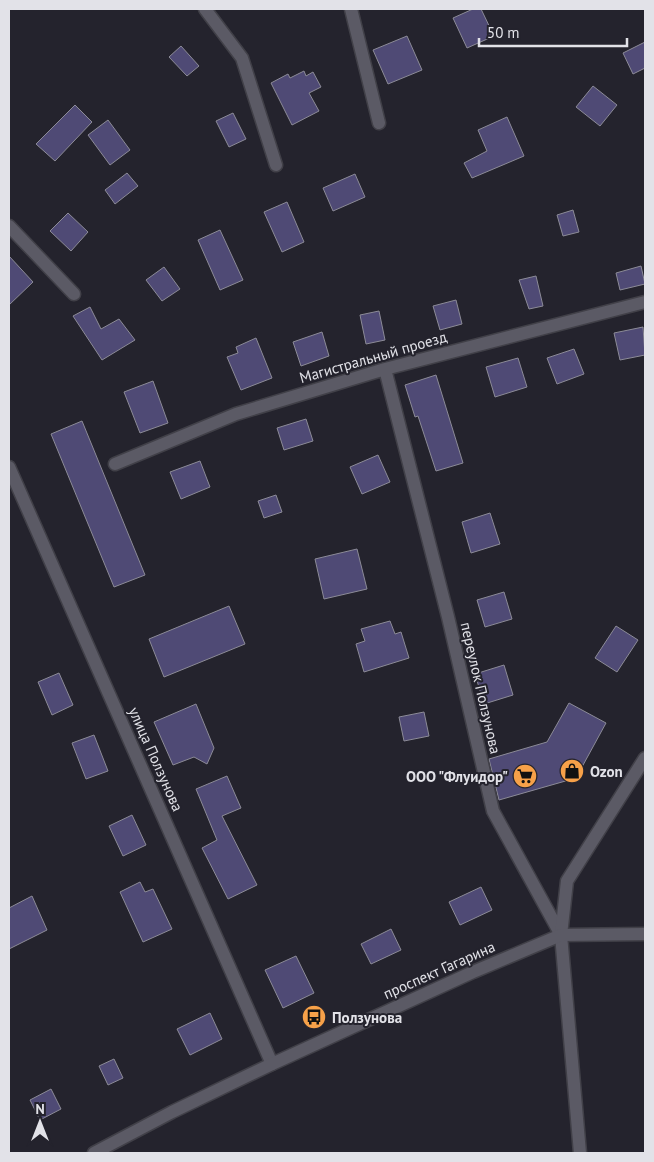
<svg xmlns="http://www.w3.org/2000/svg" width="654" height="1162" font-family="'PT Sans',sans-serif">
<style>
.building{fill:#4f4a75;stroke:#8c8b97}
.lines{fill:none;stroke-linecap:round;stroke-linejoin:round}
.minor-casing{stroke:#414048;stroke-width:15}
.tertiary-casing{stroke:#414048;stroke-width:15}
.secondary-casing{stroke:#414048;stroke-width:15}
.minor{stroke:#5b5a65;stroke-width:12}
.tertiary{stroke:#5b5a65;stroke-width:12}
.secondary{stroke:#5b5a65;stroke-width:12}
.labels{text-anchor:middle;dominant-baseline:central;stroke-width:4;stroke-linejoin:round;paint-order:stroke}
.street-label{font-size:15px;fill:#e2e2e8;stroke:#24232d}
.poi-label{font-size:15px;font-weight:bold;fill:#e2e2e8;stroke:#24232d;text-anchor:start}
</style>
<rect width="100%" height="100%" fill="#24232d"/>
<path class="building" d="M473,9H481L494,36L467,48L453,18Z
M407,36L422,70L388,84L373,50Z
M645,42V68L633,74L623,53Z
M181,46L199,66L187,76L169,57Z
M304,71L306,76L313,72L321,87L309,93L319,111L292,125L271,83L288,74L290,78Z
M593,86L617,105L600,126L576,107Z
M75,105L92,122L55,161L36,144Z
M233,113L246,139L229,147L216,121Z
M507,117L524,156L472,178L464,163L487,151L478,130Z
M108,120L130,150L110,165L88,135Z
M127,173L138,186L115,204L105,190Z
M355,174L365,197L333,211L323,188Z
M287,202L304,242L282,252L264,212Z
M573,210L579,232L563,236L557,215Z
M68,213L88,232L71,251L50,231Z
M220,230L243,280L220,290L198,240Z
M9,256L33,282L9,305Z
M641,266L645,284L620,290L616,273Z
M164,267L180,289L162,301L146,280Z
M536,276L543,306L529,309L519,280Z
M456,300L462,324L440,330L433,306Z
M90,307L101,329L119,319L135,340L102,360L73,316Z
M379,311L385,340L366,344L360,315Z
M643,327L645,355L620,360L614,333Z
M322,332L329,356L301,366L293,342Z
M256,338L272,378L241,390L227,357L238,353L236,347Z
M574,349L584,374L557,384L547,358Z
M518,358L527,387L495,397L486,367Z
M436,375L463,463L436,471L418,416L415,417L405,385Z
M153,381L168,423L140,433L124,392Z
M306,419L313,441L284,450L277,428Z
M82,421L145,575L114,587L51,434Z
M378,455L390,482L362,494L350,467Z
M200,461L210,487L181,499L170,472Z
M276,495L282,512L264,518L258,501Z
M490,513L500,544L471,553L462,522Z
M357,549L367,589L324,599L315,559Z
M504,592L512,619L485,627L477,600Z
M229,606L245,644L164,677L149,639Z
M390,621L395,634L401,632L409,658L364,672L356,644L365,641L361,629Z
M616,626L638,640L617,672L595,658Z
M504,665L513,695L484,704L475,674Z
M59,673L73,705L52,715L38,682Z
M569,703L606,723L576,778L499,800L489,759L547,742Z
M196,704L214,748L207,764L194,757L173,765L154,722Z
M424,712L429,736L404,741L399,717Z
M94,735L108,771L86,779L72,743Z
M227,776L241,808L222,816L257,885L228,899L202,848L217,840L196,789Z
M132,815L146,845L123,856L109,826Z
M140,882L145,892L153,889L172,929L143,942L120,892Z
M481,887L492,910L460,925L449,902Z
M32,896L47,930L9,949V908Z
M391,929L401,950L371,964L361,944Z
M296,956L314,993L283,1008L265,970Z
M210,1013L222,1039L190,1055L177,1029Z
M114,1059L123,1078L108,1085L99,1066Z
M51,1089L61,1109L40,1120L30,1100Z"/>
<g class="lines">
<g class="minor-casing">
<path id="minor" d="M205,9L242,58L276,165
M351,9L379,123
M9,226L74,294
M385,369L448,617L493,811L561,935L580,1153
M115,464L236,414L385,369L645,302
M9,467L272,1064"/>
</g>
<g class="tertiary-casing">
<path id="tertiary" d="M561,935L567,881L645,758"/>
</g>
<g class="secondary-casing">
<path id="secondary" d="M94,1153L172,1112L272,1064L473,972L561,935L645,934"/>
</g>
<use href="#minor" class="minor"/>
<use href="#tertiary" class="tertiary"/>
<use href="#secondary" class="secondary"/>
</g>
<defs>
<g id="shop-disc" transform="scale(1.25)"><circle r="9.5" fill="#f7a149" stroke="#24232d"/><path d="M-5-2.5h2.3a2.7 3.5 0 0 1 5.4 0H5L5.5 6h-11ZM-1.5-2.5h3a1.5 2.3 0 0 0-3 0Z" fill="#111"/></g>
<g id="supermarket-disc" transform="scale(1.25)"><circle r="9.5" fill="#f7a149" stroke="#24232d"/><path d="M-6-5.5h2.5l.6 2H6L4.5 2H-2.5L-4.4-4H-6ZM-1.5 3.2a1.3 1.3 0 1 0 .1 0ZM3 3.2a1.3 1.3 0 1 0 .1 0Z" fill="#111"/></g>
<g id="bus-disc" transform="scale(1.25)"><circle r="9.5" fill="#f7a149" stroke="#24232d"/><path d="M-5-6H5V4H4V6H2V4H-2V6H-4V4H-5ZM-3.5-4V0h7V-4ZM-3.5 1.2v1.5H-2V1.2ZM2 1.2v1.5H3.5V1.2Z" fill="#111"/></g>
</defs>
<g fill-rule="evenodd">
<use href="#shop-disc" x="572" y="771"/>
<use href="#supermarket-disc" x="525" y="776"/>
<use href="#bus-disc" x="314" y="1017"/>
</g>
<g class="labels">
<g class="street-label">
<text transform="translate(373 357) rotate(-16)">Магистральный проезд</text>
<text transform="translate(481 688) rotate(77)">переулок Ползунова</text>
<text transform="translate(156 759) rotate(66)">улица Ползунова</text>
<text transform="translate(439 970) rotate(-24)">проспект Гагарина</text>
</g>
<g class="poi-label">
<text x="590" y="771">Ozon</text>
<text x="508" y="776" text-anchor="end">ООО "Флуидор"</text>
<text x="332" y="1017">Ползунова</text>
</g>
</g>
<rect width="654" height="1162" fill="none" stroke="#e2e2e8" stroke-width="20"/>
<g transform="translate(40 1122)" stroke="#24232d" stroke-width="4" paint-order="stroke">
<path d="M0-4L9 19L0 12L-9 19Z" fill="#e2e2e8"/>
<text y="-8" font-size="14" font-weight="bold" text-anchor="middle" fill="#e2e2e8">N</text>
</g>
<path d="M479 38v8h148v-8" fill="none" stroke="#e2e2e8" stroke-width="2.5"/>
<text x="487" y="38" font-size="15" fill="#e2e2e8" stroke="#24232d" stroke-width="4" paint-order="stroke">50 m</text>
</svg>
